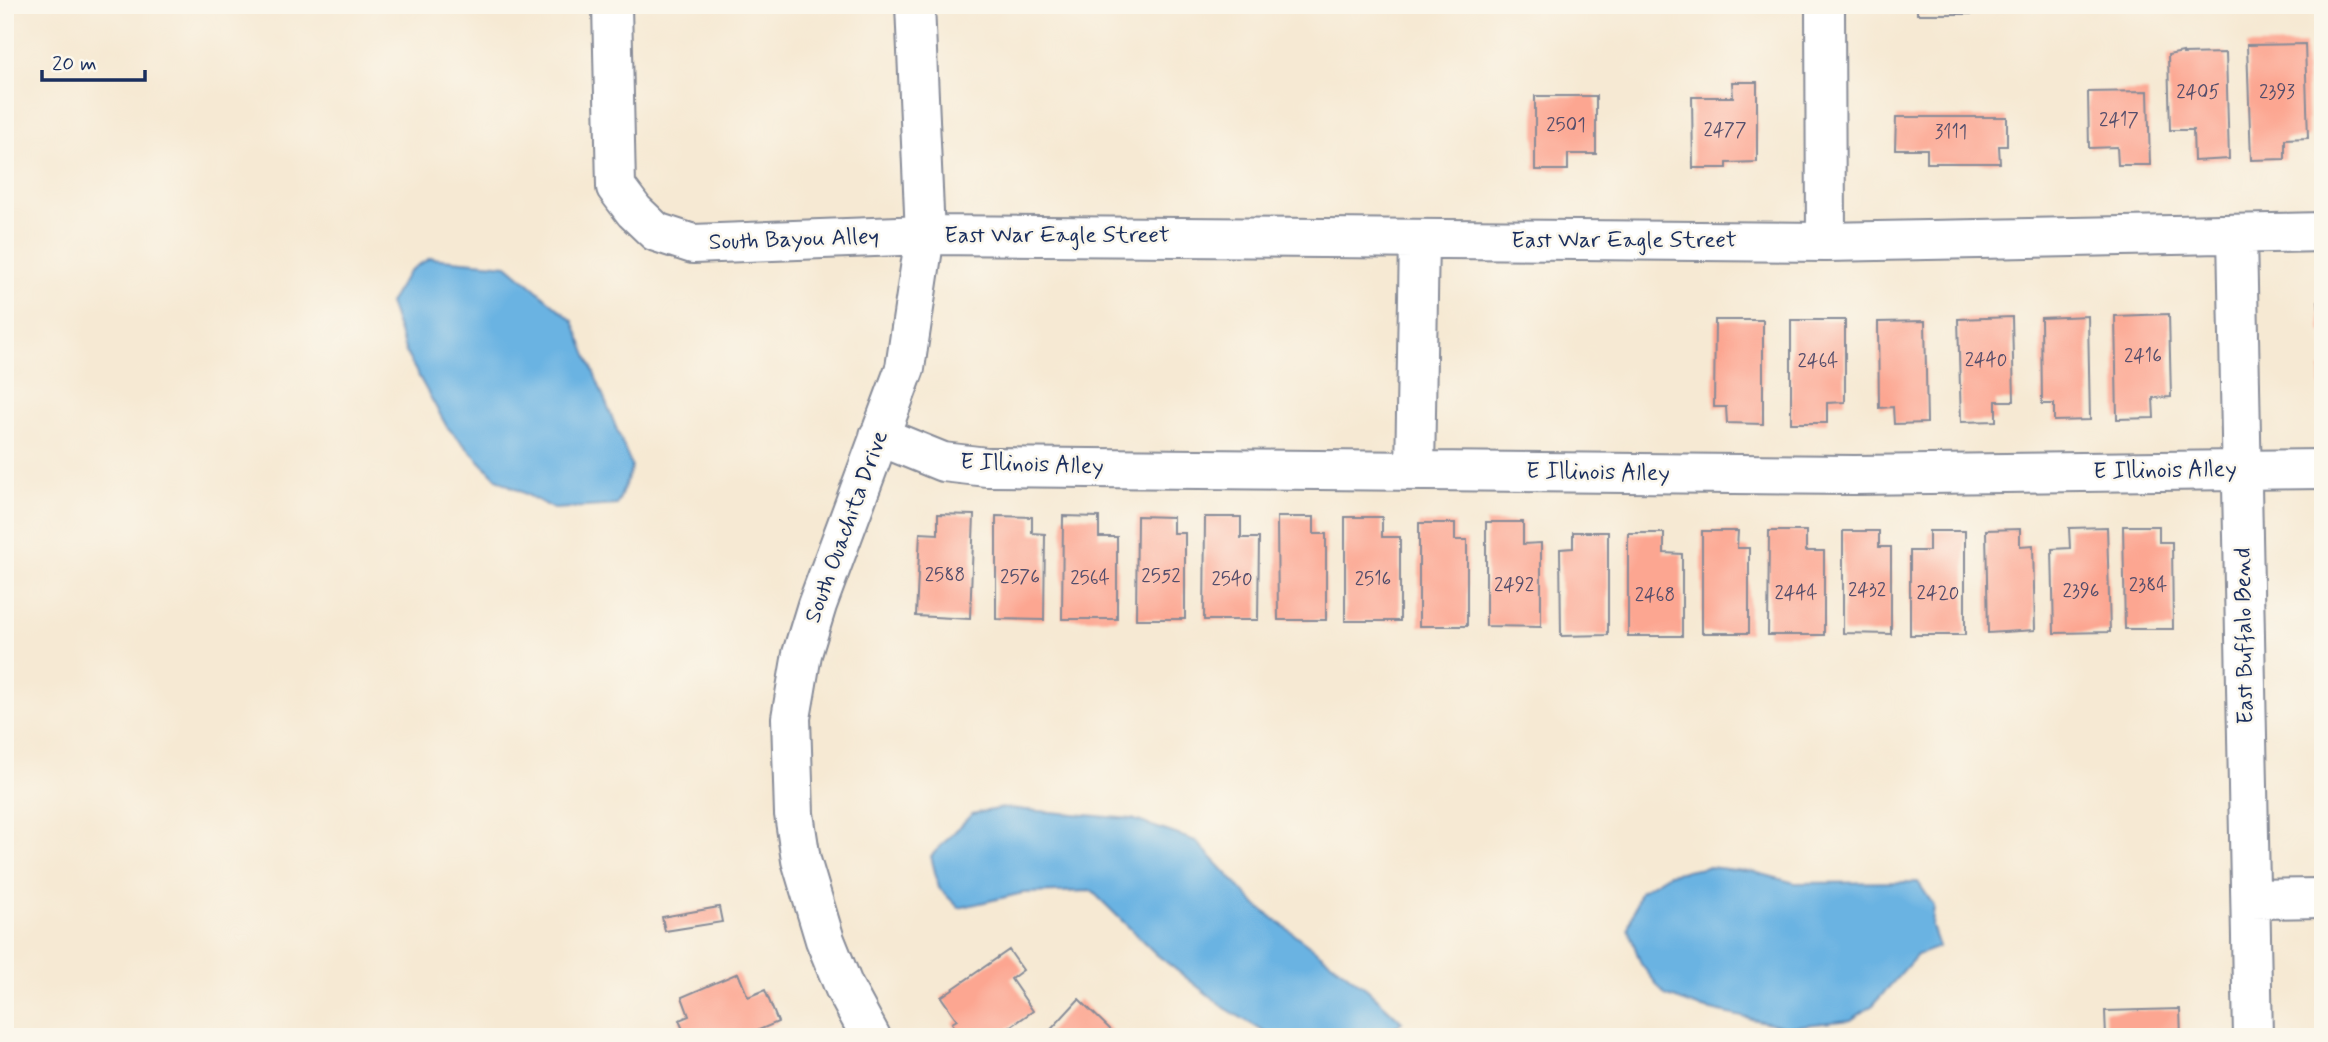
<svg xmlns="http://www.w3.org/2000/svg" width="2328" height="1042" font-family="Mynerve,sans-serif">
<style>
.water{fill:#6ab3e2;stroke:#4271a0;stroke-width:2}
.building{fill:#fca691}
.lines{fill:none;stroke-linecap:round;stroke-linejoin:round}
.minor-casing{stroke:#888c98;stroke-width:42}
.minor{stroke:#fff;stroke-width:38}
.labels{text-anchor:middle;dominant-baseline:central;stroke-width:5;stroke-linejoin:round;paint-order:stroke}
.number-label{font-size:19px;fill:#534d6b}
.street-label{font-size:23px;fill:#1b2f5e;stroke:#fbf7ec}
</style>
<rect width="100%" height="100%" fill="#fbf7ec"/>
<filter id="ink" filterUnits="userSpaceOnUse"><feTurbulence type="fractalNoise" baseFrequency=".0143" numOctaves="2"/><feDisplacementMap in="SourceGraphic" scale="14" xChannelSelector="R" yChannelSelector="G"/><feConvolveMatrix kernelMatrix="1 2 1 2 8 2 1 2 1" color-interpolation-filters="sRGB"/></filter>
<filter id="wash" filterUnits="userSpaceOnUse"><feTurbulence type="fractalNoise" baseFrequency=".00686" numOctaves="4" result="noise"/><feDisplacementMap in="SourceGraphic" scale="28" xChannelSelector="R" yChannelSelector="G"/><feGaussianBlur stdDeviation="1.57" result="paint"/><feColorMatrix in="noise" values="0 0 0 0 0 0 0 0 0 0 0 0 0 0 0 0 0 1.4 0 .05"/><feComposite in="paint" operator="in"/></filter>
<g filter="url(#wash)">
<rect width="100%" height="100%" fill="#f6e9d3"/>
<path class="water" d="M430,258L507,265L573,321L632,467L617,505L554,509L497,479L447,427L407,355L389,303L409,271Z
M1003,808L1132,819L1196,841L1257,906L1367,989L1402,1022L1381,1037H1273L1225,1008L1156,954L1092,891L1023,893L959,908L939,888L931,856L972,814Z
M1709,867L1754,872L1795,883L1918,882L1934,906L1932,926L1939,947L1917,955L1873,1005L1851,1020L1787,1027L1698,1007L1665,995L1641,964L1628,928L1640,892L1669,874Z"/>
<g id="blocks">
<path class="building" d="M1917,5H1972V14H1917Z
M2305,44L2308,138L2285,139V159L2251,160L2247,45Z
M2183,52V54L2226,53L2229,159L2194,161L2193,130H2170L2168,55Z
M1732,82H1757V162L1727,163V168H1693L1692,97H1733Z
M2148,91L2150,165H2118L2117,147L2089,148L2088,92Z
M1535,96H1596V154H1568V170H1535Z
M1896,117H2007V146H1999L2000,163H1927V149H1895Z
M2323,300V332H2321L2318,301Z
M2169,314L2171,397L2153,398L2154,418L2117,419L2115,316Z
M2088,316L2090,420L2054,421V404H2042L2041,318Z
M2012,317L2014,401H1996V421L1961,422L1958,319Z
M1715,320H1763V424L1727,423L1726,407H1714Z
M1791,320H1845V402L1827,403V423H1791Z
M1925,321L1927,423L1894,424L1893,407L1879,408L1878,322Z
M2320,369H2323V413H2320Z
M938,514L974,515L970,619L916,616L920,533L938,534Z
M996,516L1032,517V533L1045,534L1044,620L996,619Z
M1063,516L1099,517V537H1117V619H1062Z
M1137,516L1173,517V533H1185V619H1136Z
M1205,517H1241V538H1259L1258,620H1204Z
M1277,517H1314V534H1326V620H1278Z
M1345,517H1382V537H1400V621H1345Z
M1486,522H1523V544L1541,543V627L1486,626Z
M1419,523H1455V540H1467V626H1419Z
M2123,526H2159V542H2172L2173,629H2125Z
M2107,527L2110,632L2054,633L2052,549L2070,548L2069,528Z
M2020,529V546L2033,545L2035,630L1988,633L1986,530Z
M1702,531H1738L1737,548H1749V633H1702Z
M1769,531H1806V551H1824V635H1768Z
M1843,531H1879V547H1891V634L1843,633Z
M1929,531H1965V635H1910V551H1929Z
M1573,532H1608V635L1561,636L1560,549L1573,548Z
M1628,533H1664V553L1682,554V636H1628Z
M719,907L722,922L665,931L662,917Z
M1009,950L1023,970L1011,979L1033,1011L996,1037H962L952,1023L957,1020L941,997Z
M738,973L748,997L765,990L778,1022L742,1037H686L679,1020L689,1016L682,997Z
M1079,999L1115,1034L1112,1037H1044Z
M2180,1009L2181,1037H2106L2105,1011Z"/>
</g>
</g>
<g filter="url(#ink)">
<use href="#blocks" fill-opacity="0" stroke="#888c98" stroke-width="2"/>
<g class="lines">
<g class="minor-casing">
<path id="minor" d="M612,5L616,187L634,211L656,232L693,244L925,235L1826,242L2323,232
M1825,5L1826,242
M2237,235L2253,1037
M879,436L943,462L987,467L1855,475L2323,469
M1415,471L1419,239
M2251,899L2323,898
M871,1037L844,987L825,940L801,860L794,814L791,718L802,654L817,605L905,368L925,235L915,5"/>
</g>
<use href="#minor" class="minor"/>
</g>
</g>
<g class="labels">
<g class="number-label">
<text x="2198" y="92">2405</text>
<text x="2277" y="92">2393</text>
<text x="2119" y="120">2417</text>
<text x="1566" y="125">2501</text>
<text x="1725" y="130">2477</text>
<text x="1951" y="132">3111</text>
<text x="2143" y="356">2416</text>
<text x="1986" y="360">2440</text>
<text x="1818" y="361">2464</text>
<text x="945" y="575">2588</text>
<text x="1161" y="576">2552</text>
<text x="1020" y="577">2576</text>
<text x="1090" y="578">2564</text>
<text x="1232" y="579">2540</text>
<text x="1373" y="579">2516</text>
<text x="1514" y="585">2492</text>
<text x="2148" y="585">2384</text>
<text x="1867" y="590">2432</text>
<text x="2081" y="591">2396</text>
<text x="1796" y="593">2444</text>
<text x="1938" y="593">2420</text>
<text x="1655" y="595">2468</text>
</g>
<g class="street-label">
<text x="1057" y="236">East War Eagle Street</text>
<text transform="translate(794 240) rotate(-2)">South Bayou Alley</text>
<text x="1624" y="241">East War Eagle Street</text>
<text transform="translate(1032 465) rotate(2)">E Illinois Alley</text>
<text transform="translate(2165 471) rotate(-1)">E Illinois Alley</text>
<text transform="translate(1598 473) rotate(1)">E Illinois Alley</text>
<text transform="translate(847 527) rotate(-70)">South Ouachita Drive</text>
<text transform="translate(2245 636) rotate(-91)">East Buffalo Bend</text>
</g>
</g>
<rect width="2328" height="1042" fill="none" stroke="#fbf7ec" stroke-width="28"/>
<path d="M42 70v10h103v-10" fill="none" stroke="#1b2f5e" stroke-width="3.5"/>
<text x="52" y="70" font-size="21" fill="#1b2f5e" stroke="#fbf7ec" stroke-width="5" paint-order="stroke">20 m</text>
</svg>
